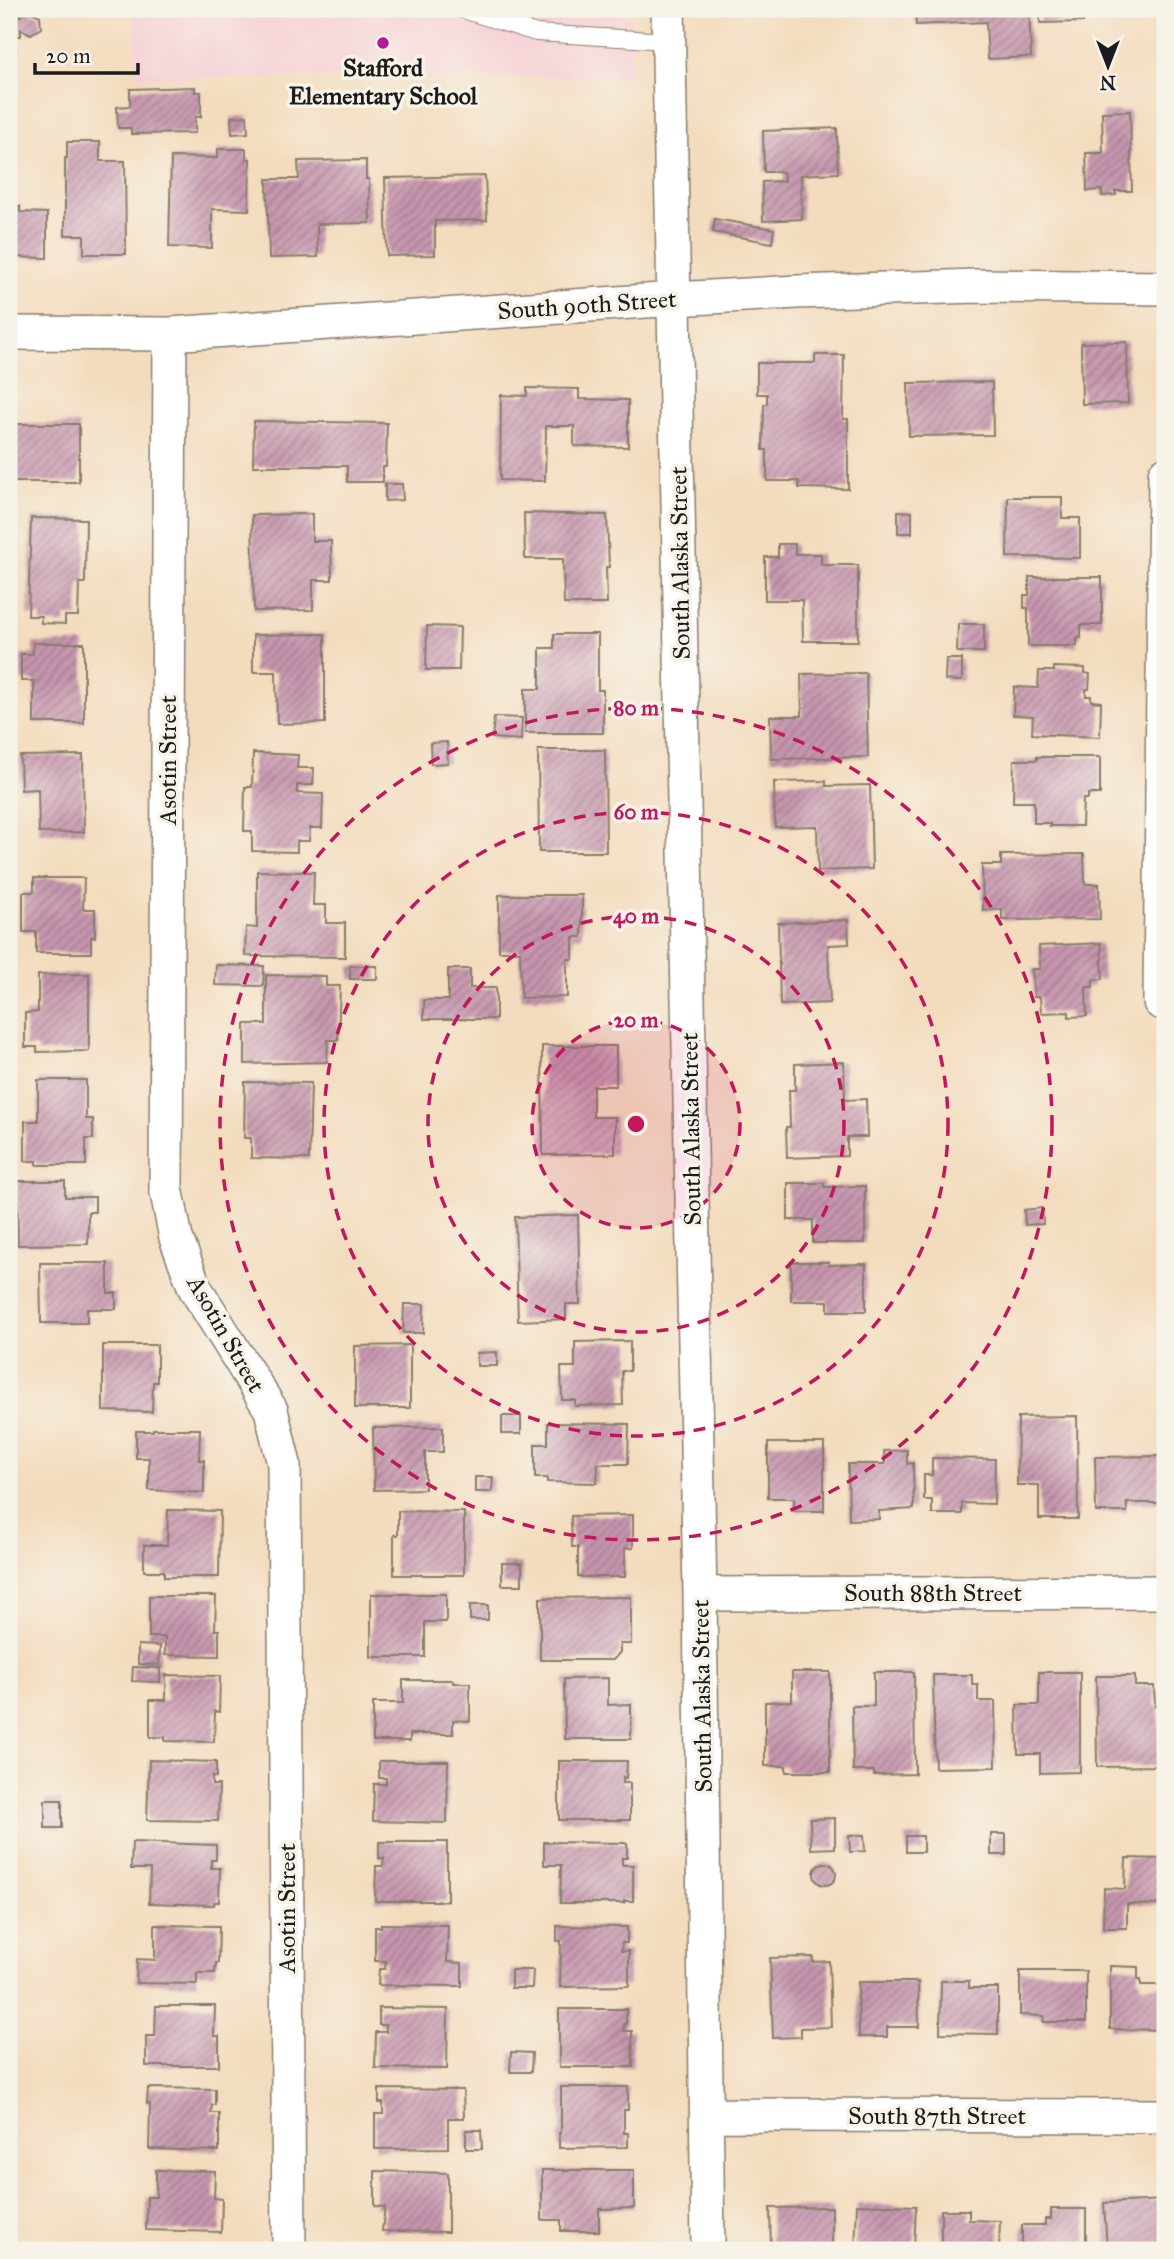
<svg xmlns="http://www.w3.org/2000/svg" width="1174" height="2259" font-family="'IM FELL Great Primer',serif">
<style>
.built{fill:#f6cfd6}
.building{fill:url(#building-hatch)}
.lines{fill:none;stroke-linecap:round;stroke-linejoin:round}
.service-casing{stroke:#887c6c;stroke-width:18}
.minor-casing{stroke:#887c6c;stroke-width:36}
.service{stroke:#fff;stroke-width:16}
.minor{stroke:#fff;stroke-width:33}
.ring{fill:none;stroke:#c2185b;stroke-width:3.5;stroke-dasharray:12 9}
.poi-dot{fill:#b5179e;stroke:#f7f3e8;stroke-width:2.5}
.labels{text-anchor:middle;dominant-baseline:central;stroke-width:7;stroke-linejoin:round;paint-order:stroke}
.poi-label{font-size:24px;font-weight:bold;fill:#1c1c1c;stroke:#f7f3e8}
.street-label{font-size:24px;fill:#1c1c1c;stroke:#f7f3e8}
.centre{fill:#c2185b;stroke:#f7f3e8;stroke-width:3.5}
.ring-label{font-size:21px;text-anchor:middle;font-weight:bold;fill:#c2185b;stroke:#f7f3e8;stroke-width:7;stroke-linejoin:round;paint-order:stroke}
</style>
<defs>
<pattern id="building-hatch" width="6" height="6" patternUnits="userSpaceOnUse" patternTransform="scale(1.75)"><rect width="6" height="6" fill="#c696ae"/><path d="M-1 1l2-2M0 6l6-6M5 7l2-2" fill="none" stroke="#a07a8d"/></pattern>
</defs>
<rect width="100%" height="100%" fill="#f7f3e8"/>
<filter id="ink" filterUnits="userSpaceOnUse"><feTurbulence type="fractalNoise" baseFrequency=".0143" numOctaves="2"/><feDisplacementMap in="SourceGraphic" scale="14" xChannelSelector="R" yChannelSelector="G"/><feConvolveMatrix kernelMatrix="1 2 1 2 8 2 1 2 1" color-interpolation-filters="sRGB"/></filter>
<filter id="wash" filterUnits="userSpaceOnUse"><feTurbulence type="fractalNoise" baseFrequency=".00686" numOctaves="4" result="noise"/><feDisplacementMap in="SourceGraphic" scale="28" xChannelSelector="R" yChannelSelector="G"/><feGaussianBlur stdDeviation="1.57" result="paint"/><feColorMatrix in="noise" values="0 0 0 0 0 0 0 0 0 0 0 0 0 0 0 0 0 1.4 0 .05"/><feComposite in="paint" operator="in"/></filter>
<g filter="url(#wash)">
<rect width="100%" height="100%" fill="#f3dcbd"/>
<path class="built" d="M135,9H631V77H135Z"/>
<g id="blocks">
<path class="building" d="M9,9H20V16L29,11L40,16L41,28L31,34L21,29V36H15L16,54L9,55Z
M915,9H1029L1031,57L988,59L986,22L916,25Z
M1040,9H1083V22L1040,23Z
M195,87V92H201V117H195V133L131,134V128H118L117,107L130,106V89Z
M1130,111L1132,191H1115L1116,195L1102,196V190L1087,191L1086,153H1103L1102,112Z
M247,116L248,133L232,134L231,117Z
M837,128L838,173L801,175L802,219L763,221L762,182L784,181L783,172H764L763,131Z
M67,142H100V161H125L126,254H84V235H65V158H67Z
M218,149H246V159H250L249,210L212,209V248L169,247L171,157L218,158Z
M366,160V179H369L370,223L317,224L318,257L269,258L267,179H299L298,161Z
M485,176L487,220L435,221V255L387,256L385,178Z
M9,206H20V212L47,213V258L9,257Z
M715,219L774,229L772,243L713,232Z
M1127,342L1128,403L1082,404L1081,343Z
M815,355H844L843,419H848V489L799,488V481H767V450H763L764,404H767V394H757V363H815Z
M992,382L993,435L909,436L908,383Z
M527,388L579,389V399L628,400V447L574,446V426H546L545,481L500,480L501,395L527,396Z
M254,421L387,423L386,467H383V482H347V466H253Z
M9,424H79V482H9Z
M385,484H402L403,500L385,501Z
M1008,497H1062V518H1080V558L1007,557Z
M898,511L912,512V533H898Z
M524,513L607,515L609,567H606L607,604H564L563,559H525Z
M312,514V541H331L332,580H313V610L254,611L252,515Z
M31,518L86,519L85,583H79L78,616H65V624L41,623V616H28Z
M778,544H795V554H821V565H858V641H803L802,600H765V557H778Z
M1029,577H1102V625H1081V638H1077V646H1028V608H1024V595H1029Z
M958,624H984V652H957Z
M427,626L460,627L459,670H426Z
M325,634V723L277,724L276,672H253V635Z
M554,634H598V690H603V733H525V689H540V648H554Z
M33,643H84V723H34V681H21V654H33Z
M946,659H962V681L945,680Z
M1054,667L1085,668V673L1090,674L1089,689H1086V696H1091V701L1101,702L1100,737L1032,734L1033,716L1013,715L1014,687L1038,688L1039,671H1054Z
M866,673L868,757L771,759L770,716H802L801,674Z
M494,717L522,718L521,740L492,738Z
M447,742L448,763L431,764L430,743Z
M538,750H605L606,852H539Z
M253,753L298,755L297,768H314L313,785H297V793L323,794L322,828H310L309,841H297V852L252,851V831H244L245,787H252Z
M83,755L84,832L39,833L38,789L21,790L20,756Z
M1037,757H1100V794H1088V799H1083L1082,826H1050V823H1034V802H1013L1014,760H1037Z
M826,781V786L870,785L872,869L818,871L817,826L775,827L774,782Z
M1084,854L1085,884H1099L1100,919L1002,920V909L983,910L982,865H1001V855Z
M257,871L314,872L313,905H326V923H345V957L245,956L246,927L257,928Z
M34,878H84L83,909H95V937H91V953H36V932H23V892H34Z
M499,895H582V937H573V959H567V997L521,998L520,951H499Z
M848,920L849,944L828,945L830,1003L780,1005L778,923Z
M1101,943L1103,979L1093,980V987H1086L1087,1016L1069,1017V1012L1041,1013L1040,997H1034L1032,969H1040L1039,946Z
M216,965L264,966L263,986L215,985Z
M350,966H377V979H350Z
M448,969H470V988H496V1019H424V1000H448Z
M89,974V1051L37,1052V1047H25V1013L38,1012V975Z
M266,975L326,976V986H340L338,1040H328L327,1062L245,1064V1024H266Z
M542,1046H616V1086H593V1117H615V1154L543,1155Z
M844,1062L845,1100L866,1099L867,1137H847V1156L787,1158L786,1127H790L789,1090H795V1064Z
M38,1080H86V1119H93V1139H86V1165H37V1161H25V1121H38Z
M245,1082L311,1083L309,1159L251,1158V1138H244Z
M17,1181H65V1197H95V1212H88V1244L18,1245Z
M788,1183H824V1187L865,1186V1243H813V1220H788Z
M1042,1208L1043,1224L1025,1225L1024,1210Z
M578,1215L580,1304H566V1319L518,1321L515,1217Z
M791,1262H828V1265L866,1264V1311H828V1301H791Z
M40,1263H108V1293H116V1309H87V1323H41Z
M404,1304H424L423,1333H403Z
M630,1341V1371H622L623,1405L575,1406V1400H562L561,1367H575V1342Z
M103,1345H157V1382H153L152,1412L103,1411Z
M410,1345V1408H355V1346Z
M497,1352V1366H477V1353Z
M502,1416H521V1434H502Z
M1077,1416L1078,1519H1039V1485H1017L1018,1417Z
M548,1423L629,1424L628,1464H598L597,1483L547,1482V1478H535V1444H548Z
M443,1427V1452H425V1489L374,1490L373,1428Z
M153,1429H200L199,1460H204V1493L149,1490V1458H136V1431H153Z
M768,1443H824V1511H794V1498H768Z
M907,1450V1464L913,1463L914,1509L879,1511V1519L849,1520L848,1464H885L884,1451Z
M1160,1456L1161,1503H1127V1512H1096L1095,1457Z
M932,1458L995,1459L994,1504L962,1503V1514H932V1500H924V1475H932Z
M475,1477H493L492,1492H475Z
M168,1510L220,1511L219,1577H164V1571H144V1545H167Z
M398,1511L464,1512V1575H394V1535H398Z
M633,1515V1548H625V1577H578V1547H572L571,1516Z
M502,1563H522V1585H502Z
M371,1594H446V1622H425V1657H371Z
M149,1596H216L215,1630H219V1656L165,1655V1637H149Z
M631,1597V1644H620V1652L613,1660H540V1598Z
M470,1605H488V1620H470Z
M138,1645L160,1646L159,1665L138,1664Z
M133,1667L160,1668V1682L132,1681Z
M792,1672H830V1772H786V1766H765V1702L792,1701Z
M874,1672H914L915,1774L874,1775V1771H853L852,1706H874Z
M1039,1672H1080V1772L1040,1773V1754H1018L1017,1705H1039Z
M166,1675L220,1676L219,1712L215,1711L214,1742L165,1741V1737H150V1700H166Z
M933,1675H972V1685H978V1701H995L996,1767L935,1768Z
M1096,1676H1135V1686H1154L1155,1706H1159L1160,1766L1097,1767Z
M608,1678V1705L631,1704V1739H565L564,1679Z
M403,1680H453V1683H470V1721L453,1720V1734H410V1741H373V1703H403Z
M149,1760L216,1762V1777H212V1785H219L218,1821L147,1820Z
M379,1761H448L447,1823L373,1821L374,1784H386V1778H379Z
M559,1761H627L626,1778L623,1777V1783H630V1820H559Z
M45,1800H62V1828H45Z
M835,1818V1848L811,1849L810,1819Z
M991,1834H1006V1855H991Z
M849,1835H864L865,1851L850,1852Z
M906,1836H923V1852H906Z
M132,1842L216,1845V1860H211V1868H220L219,1902H214V1905L149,1903L150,1869H131Z
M379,1842H447V1901H375L376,1866H383L384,1858H379Z
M544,1842L627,1843V1858H622V1865H633V1901H624V1903H560L561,1865H544Z
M1126,1858L1165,1859V1905L1127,1904V1928H1103L1104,1888L1125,1889Z
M814 1874a11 11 0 1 1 22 0a11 11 0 1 1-22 0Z
M381,1924L448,1925L447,1962L462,1963V1986L378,1985L379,1969H385L386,1961H375V1927H381Z
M155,1925L219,1926L218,1963H216L215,1973H197V1984L136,1983L137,1959L155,1960Z
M557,1926L627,1927V1943H622L621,1951H629V1986L560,1987L561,1941H557Z
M813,1957V1962L829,1961L831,2027L801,2028V2037L773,2038L770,1958Z
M1110,1966L1138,1967V1979H1141V1985H1165V2030L1110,2029Z
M511,1970H533L532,1988H511Z
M1020,1971H1086V2022H1043L1044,2016L1020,2015Z
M941,1981H969V1988H998V2034L940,2033Z
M858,1982H918L919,2027H887V2037H859Z
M156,2006H215L214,2036H219V2066H146V2036H155Z
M379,2008L448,2009L447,2069L375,2068L376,2032H386V2025H379Z
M559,2009H626V2024H624V2031H632L633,2067H559Z
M511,2052L532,2053L531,2072H510Z
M561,2087H628V2110H624V2133H628V2147L559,2148V2133H561Z
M148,2088L215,2089V2105H212L211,2113H219V2151L149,2149L150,2104H147Z
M379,2089L463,2090L464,2118H448V2148L375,2149V2114H383V2103H379Z
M466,2130H481L482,2149H466Z
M156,2170L215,2171L214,2198L222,2199L221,2232L146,2230L147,2197H156Z
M542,2170H634V2208L599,2209V2231H561V2220H542Z
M375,2171L448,2173V2232L382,2231L385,2207L375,2206Z
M1164,2200L1165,2247H1162L1163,2250H1107L1104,2203Z
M857,2204L916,2206L914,2250H855Z
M832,2207V2250H771L770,2208Z
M1051,2209H1086V2250H1022V2225H1045V2219H1051Z
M941,2210H969V2220L1000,2221L999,2250H941Z"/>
</g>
</g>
<g filter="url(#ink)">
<use href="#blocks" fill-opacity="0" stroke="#887c6c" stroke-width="2"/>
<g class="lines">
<g class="service-casing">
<path id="service" d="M460,9L536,33L668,41"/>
</g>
<g class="minor-casing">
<path id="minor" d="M668,9L700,1594L708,2250
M9,333L170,334L675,299L797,292L976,286L1165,288
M170,334L166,1188L176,1238L195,1288L271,1410L284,1464L289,2250
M1160,1002L1165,474
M700,1594L1165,1592
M708,2115L1165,2116"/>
</g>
<use href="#service" class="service"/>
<use href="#minor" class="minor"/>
</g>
</g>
<circle cx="636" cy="1124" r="104" fill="#c2185b" fill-opacity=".12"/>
<g class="ring">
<circle cx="636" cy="1124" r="104"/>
<circle cx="636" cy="1124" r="208"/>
<circle cx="636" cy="1124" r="312"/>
<circle cx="636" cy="1124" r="416"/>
</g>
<circle class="poi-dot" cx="383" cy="43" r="7"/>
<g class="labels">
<g class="poi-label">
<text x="383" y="68">Stafford<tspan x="383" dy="28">Elementary School</tspan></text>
</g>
<g class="street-label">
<text transform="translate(587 305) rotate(-4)">South 90th Street</text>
<text transform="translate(680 563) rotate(-91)">South Alaska Street</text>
<text transform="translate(168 760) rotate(-90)">Asotin Street</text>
<text transform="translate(691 1129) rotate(-91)">South Alaska Street</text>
<text transform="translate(226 1334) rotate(60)">Asotin Street</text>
<text x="933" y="1593">South 88th Street</text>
<text transform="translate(702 1696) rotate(-91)">South Alaska Street</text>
<text transform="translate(287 1908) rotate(-90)">Asotin Street</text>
<text x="937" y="2116">South 87th Street</text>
</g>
</g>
<circle cx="636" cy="1124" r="10" class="centre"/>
<g class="ring-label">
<text x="636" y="715">80 m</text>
<text x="636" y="819">60 m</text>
<text x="636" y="923">40 m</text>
<text x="636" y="1027">20 m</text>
</g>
<rect width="1174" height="2259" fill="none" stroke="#f7f3e8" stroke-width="35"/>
<g transform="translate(1108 66) rotate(180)" stroke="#f7f3e8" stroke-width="5" paint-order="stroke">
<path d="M0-5L12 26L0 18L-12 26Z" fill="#1c1c1c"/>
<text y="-10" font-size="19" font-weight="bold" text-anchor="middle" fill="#1c1c1c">N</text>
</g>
<path d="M35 63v10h103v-10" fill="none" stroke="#1c1c1c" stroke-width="3.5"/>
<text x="46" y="63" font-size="21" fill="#1c1c1c" stroke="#f7f3e8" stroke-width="5" paint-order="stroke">20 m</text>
</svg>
